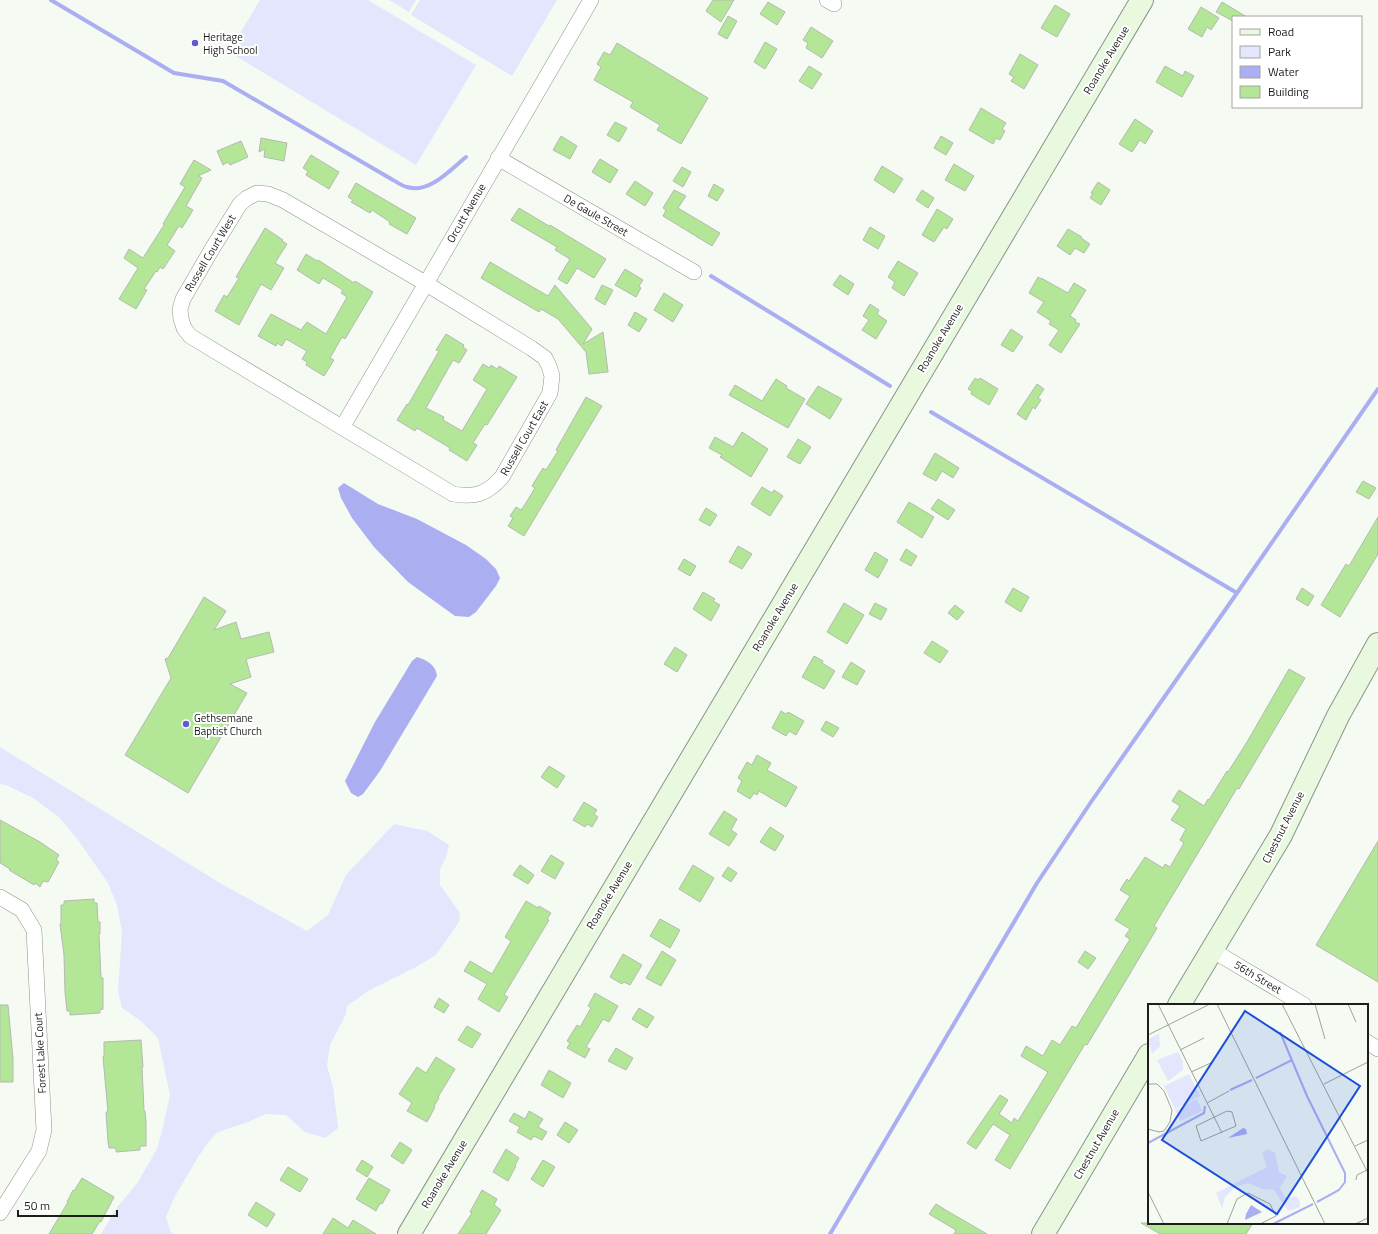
<svg xmlns="http://www.w3.org/2000/svg" width="1378" height="1234" font-family="'Titillium Web',sans-serif">
<style>
.green{fill:#e3e6fd}
.water{fill:#abaff2}
.lines{fill:none;stroke-linecap:round;stroke-linejoin:round}
.stream{stroke:#abaff2;stroke-width:4}
.building{fill:#b3e696;stroke:#b5bab2}
.street-casing{stroke:#8e938c;stroke-width:16}
.secondary-casing{stroke:#8e938c;stroke-width:24}
.street{stroke:#fff;stroke-width:15}
.secondary{stroke:#e8f9df;stroke-width:22}
.poi-dot{fill:#6059d1;stroke:#fff;stroke-width:1.5}
.labels{text-anchor:middle;dominant-baseline:central;stroke-width:4;stroke-linejoin:round;paint-order:stroke}
.poi-label{font-size:11px;fill:#1d1e1c;stroke:#fff;text-anchor:start}
.street-label{font-size:11px;fill:#1d1e1c;stroke:#fff}
.inset-river{fill:none;stroke:#abaff2;stroke-width:2}
.inset-road{fill:none;stroke:#9fa39c;stroke-width:1}
.view{fill:#1d4ed8;fill-opacity:0.15;stroke:#1d4ed8;stroke-width:2}
.inset-edge{fill:none;stroke:#1d1e1c;stroke-width:2}
</style>
<rect width="100%" height="100%" fill="#f5fbf2"/>
<path class="green" d="M260,0H368L476,65L416,165L229,52Z
M389,0H416L409,12Z
M420,0H557L512,76L411,15Z
M0,747L220,883L307,931L328,915L346,875L394,824L427,831L449,845L446,857L440,869V885L460,913L459,922L436,955L416,967L368,991L347,1006L346,1014L330,1045L327,1066L333,1087L338,1128L325,1138L305,1132L286,1115L266,1114L248,1122L218,1132L210,1140L198,1157L175,1196L166,1217L171,1233L173,1234H101L116,1209L138,1182L157,1149L163,1127L170,1095L158,1038L141,1021L122,1008L118,991L122,932L117,905L108,883L78,840L60,818L33,798L6,785L0,784Z"/>
<path class="water" d="M344,483L378,504L417,519L466,545L486,559L496,569L500,578L496,586L476,612L469,617L455,616L408,582L374,547L352,518L341,498L338,488Z
M417,657C427,660 436,665 437,676L380,771L363,794L358,797L351,793L345,781L375,722L412,661Z"/>
<g class="lines">
<path class="stream" d="M51,0L174,73L223,81L393,180C397,182 402,186 407,187C429,194 450,170 466,157
M711,276L890,386
M931,412L1237,593
M830,1234L1037,883L1091,802L1237,593L1378,389"/>
</g>
<path class="building" d="M713,0H734L721,22L706,11Z
M768,2L785,12L777,25L760,14Z
M1222,2L1247,17H1233V21L1216,12Z
M1055,5L1070,14L1057,37L1041,28Z
M1201,7L1219,18L1211,30L1207,27L1202,37L1188,29Z
M728,16L737,21L727,39L718,34Z
M811,27L833,41L822,58L806,48L808,43L803,40Z
M765,42L777,49L765,69L754,62Z
M617,43L708,98L681,144L657,130L660,125L630,107L633,102L594,80L601,67L597,64L604,52L610,55Z
M1020,54L1038,65L1024,89L1011,81L1014,77L1009,74Z
M809,66L822,74L812,89L799,81Z
M1165,66L1183,76L1185,71L1194,76L1182,97L1156,82Z
M981,108L1006,123L1002,129L1005,131L1000,140L996,138L993,144L969,130Z
M1135,119L1153,131L1145,144L1140,140L1132,152L1119,144Z
M615,122L627,128L619,142L607,135Z
M561,136L577,146L570,159L553,150Z
M941,136L953,143L946,155L934,148Z
M261,138L287,143L284,161L264,157L265,149L259,152Z
M241,141L248,157L230,165L228,162L223,165L217,151Z
M311,155L339,172L329,189L306,175L308,171L303,168Z
M600,159L618,170L610,183L592,172Z
M194,160L211,170L198,176L202,178L186,206L193,210L182,228L179,226L167,245L175,251L163,269L160,267L157,272L156,271L144,289L147,290L136,309L119,299L138,268L124,258L129,249L143,258L164,225L163,224L185,187L180,184Z
M954,164L974,176L965,191L945,180Z
M882,166L903,179L894,193L874,180Z
M682,167L691,172L683,187L673,181Z
M635,181L653,193L645,206L626,194Z
M1098,182L1110,190L1101,205L1090,198L1093,193H1091Z
M356,183L416,218L407,234L389,224L390,222L372,210L370,213L351,202L353,200L348,197Z
M714,184L724,190L717,201L708,196Z
M674,190L686,196L678,208L720,233L712,246L663,216L666,210L663,208Z
M922,190L934,198L928,208L916,200Z
M519,208L549,226L550,225L606,259L594,278L577,268L567,284L558,279L570,259L555,250L557,247L511,220Z
M937,209L953,219L947,229L944,227L934,242L922,235Z
M870,227L885,236L878,249L863,240Z
M265,228L283,240L282,241L287,244L275,263L284,268L271,290L261,284L239,325L215,311L224,295L227,297L239,278L236,277Z
M1068,229L1082,237L1081,238L1090,244L1084,253L1075,248L1070,255L1057,246Z
M306,254L317,261L318,260L354,283L355,281L373,292L345,339L342,337L330,358L334,360L324,376L306,365L307,362L302,359L307,351L286,339L282,346L277,343L276,346L258,336L271,314L301,330L307,322L326,334L347,297L341,293L343,290L323,278L319,284L297,270Z
M898,261L918,273L904,296L892,288L895,282L888,277Z
M490,262L548,296L555,285L592,329L583,344L603,332L608,372L589,374L586,352L558,319L541,309L539,312L481,278Z
M625,269L643,280L639,286L641,288L636,297L615,285Z
M840,275L854,284L848,295L833,285Z
M1038,277L1041,279V278L1068,293L1074,283L1086,290L1070,316L1076,320L1075,322L1080,324L1061,353L1049,345L1059,330L1049,324L1051,321L1037,312L1044,302L1029,293Z
M602,285L613,290L605,305L595,299Z
M664,293L683,305L673,322L654,310Z
M870,304L879,310L877,314L887,321L876,339L862,330L869,320L863,316Z
M635,312L647,319L639,332L628,325Z
M1011,329L1023,337L1013,352L1001,345Z
M446,334L464,345L463,347L467,350L459,363L453,360L426,408L444,417L443,420L462,431L487,389L473,380L483,364L490,368L491,365L497,369L499,366L517,377L487,425L485,424L473,443L477,445L467,461L449,450L450,448L417,428L415,431L397,420L407,404L408,405L439,351L436,350Z
M975,378L978,380L980,378L998,389L989,405L971,394L972,391L968,389Z
M776,379L787,386L786,388L805,399L788,428L729,395L735,385L762,401Z
M1037,384L1044,389L1038,398L1041,400L1035,409L1033,407L1026,420L1017,414Z
M818,386L842,399L830,419L806,404Z
M586,397L602,406L524,536L508,526L513,518L510,516L516,507L521,510L524,506L535,488L532,486L543,468L546,470L558,451L556,450Z
M742,432L768,449L751,477L720,457L722,455L709,448L715,437L733,447Z
M798,439L811,447L800,464L787,457Z
M935,453L959,468L953,478L942,471L936,481L923,474Z
M1363,481L1376,488L1369,499L1356,492Z
M762,487L772,493L774,490L783,496L770,516L751,504Z
M938,499L955,510L948,520L931,509Z
M909,502L934,517L922,538L897,522Z
M706,508L717,515L710,526L699,520Z
M1378,517V554L1340,617L1321,605L1346,564L1349,566Z
M738,546L752,554L742,569L729,562Z
M906,549L917,556L911,566L900,560Z
M875,552L888,560L878,578L865,570Z
M684,559L696,566L690,576L678,569Z
M1013,588L1029,597L1021,612L1005,602Z
M1302,588L1314,596L1308,606L1296,599Z
M703,592L715,599L713,601L720,605L711,621L693,609Z
M204,597L226,611L214,630L236,622L241,639L269,632L274,652L246,659L251,677L230,684L247,693L188,793L125,755L171,678L165,659L168,658Z
M844,603L864,615L847,644L827,632Z
M875,603L887,609L881,620L869,614Z
M955,605L964,612L957,620L948,613Z
M932,641L948,651L940,663L924,653Z
M675,647L687,655L677,672L664,664Z
M814,656L823,661L822,663L835,671L824,689L802,677Z
M851,662L865,671L857,685L842,677Z
M1289,669L1305,678L1239,789L1237,788L1192,863L1154,926L1157,928L1125,982L1087,1045L1085,1044L1010,1169L995,1160L1010,1135L993,1124L976,1149L967,1143L1000,1095L1008,1100L999,1114L1012,1123L1014,1118L1018,1121L1048,1072L1021,1056L1026,1046L1043,1056L1052,1040L1060,1045L1072,1026L1076,1028L1130,939L1125,936L1130,929L1115,920L1130,896L1120,890L1127,879L1129,881L1145,857L1163,868L1165,864L1170,867L1184,843L1180,840L1186,829L1171,820L1180,806L1172,801L1179,790L1204,806L1208,799L1209,800L1227,771L1228,772L1247,742Z
M781,711L786,714L788,712L804,721L796,735L789,731L786,736L772,728Z
M826,721L839,728L833,737L821,730Z
M757,755L771,763L767,770L797,787L786,807L759,791L757,795L754,793L750,799L737,791L742,781L738,778L747,762L752,765Z
M549,766L565,776L557,788L541,777Z
M584,802L597,810L594,814L598,817L592,827L587,824L585,827L573,820Z
M724,811L737,819L731,830L737,834L729,846L709,834Z
M0,820L40,842L59,855L56,860L59,862L48,882L43,881L40,887L35,883L34,885L9,870L10,869L0,863Z
M770,827L784,836L775,851L760,842Z
M1378,841V982L1316,945Z
M551,855L564,863L555,879L541,871Z
M520,865L534,875L528,884L513,875Z
M693,865L714,878L700,902L679,889Z
M728,867L737,873L731,882L722,876Z
M94,899V903H97L98,922H100V934H99L101,978H103V1009L100,1010V1013L70,1015V1011H67L65,992L64,955L60,924H61V905H64V901Z
M526,901L538,908L539,906L551,913L547,919L549,920L504,995L508,997L499,1012L478,999L487,984L464,971L470,961L492,974L511,941L505,937Z
M660,919L680,930L670,948L650,936Z
M662,951L676,960L661,986L646,978Z
M1085,951L1096,958L1088,969L1078,962Z
M623,954L642,965L630,985L624,982L622,984L610,977Z
M595,993L618,1006L609,1022L603,1019L586,1047L590,1049L585,1058L567,1048L570,1043L567,1041L577,1025L580,1027L591,1008L588,1006Z
M439,998L449,1005L444,1013L434,1007Z
M0,1005H8L13,1059V1082H0Z
M639,1008L654,1017L647,1028L632,1019Z
M467,1026L481,1034L472,1048L458,1040Z
M141,1040L143,1067H142L144,1111H145L146,1123V1146H140V1150L116,1152V1148H109L108,1142L106,1112H108L103,1057L104,1056V1042Z
M616,1048L633,1058L626,1070L608,1061Z
M436,1057L455,1069L438,1097L439,1098L434,1106L435,1107L427,1122L407,1111L412,1103L399,1094L417,1067L426,1073Z
M549,1070L571,1083L563,1098L541,1085Z
M529,1111L543,1119L538,1127L547,1132L542,1140L534,1136L531,1140L517,1132L520,1127L509,1121L514,1113L525,1119Z
M565,1122L578,1130L569,1143L557,1135Z
M400,1142L412,1150L403,1164L391,1156Z
M506,1149L519,1158L515,1165L516,1166L508,1181L493,1172Z
M362,1160L373,1167L367,1177L356,1170Z
M543,1160L555,1167L543,1187L531,1179Z
M288,1167L308,1179L300,1192L280,1180Z
M82,1178L114,1197L101,1222L100,1221L92,1234H49L68,1202H67L73,1190L74,1191Z
M369,1178L390,1190L382,1204L380,1203L376,1211L356,1199Z
M482,1190L497,1199L494,1205L501,1210L486,1234H458L472,1213L470,1212Z
M256,1202L275,1214L267,1227L248,1215Z
M936,1204L949,1212L987,1234H954L956,1230L929,1214Z
M333,1218L348,1228L353,1220L376,1234H323Z
M1141,1223H1253L1246,1234H1160Z"/>
<g class="lines">
<g class="street-casing">
<path id="street" d="M827,0L834,4
M498,158L694,272
M257,193L268,194L283,200L425,283L531,348L545,358L549,366L552,376L550,393L502,477C487,494 475,498 453,494L190,336L184,328L181,319L180,309L183,299L212,249L240,204L247,198Z
M343,426L591,0
M0,897L22,910L34,930L44,1130L39,1151L0,1213
M1212,950L1304,1005
M1367,1042L1378,1049"/>
</g>
<g class="secondary-casing">
<path id="secondary" d="M1179,1005L1281,835L1338,716L1378,644
M409,1234L1142,0
M1043,1234L1149,1055"/>
</g>
<use href="#street" class="street"/>
<use href="#secondary" class="secondary"/>
</g>
<g class="poi-dot">
<circle cx="195" cy="43" r="4"/>
<circle cx="186" cy="724" r="4"/>
</g>
<g class="labels">
<g class="poi-label">
<text x="203" y="37">Heritage<tspan x="203" dy="13">High School</tspan></text>
<text x="194" y="718">Gethsemane<tspan x="194" dy="13">Baptist Church</tspan></text>
</g>
<g class="street-label">
<text transform="translate(1106 60) rotate(-59)">Roanoke Avenue</text>
<text transform="translate(466 213) rotate(-60)">Orcutt Avenue</text>
<text transform="translate(596 215) rotate(30)">De Gaule Street</text>
<text transform="translate(210 253) rotate(-59)">Russell Court West</text>
<text transform="translate(940 338) rotate(-59)">Roanoke Avenue</text>
<text transform="translate(524 438) rotate(-60)">Russell Court East</text>
<text transform="translate(775 617) rotate(-59)">Roanoke Avenue</text>
<text transform="translate(1283 827) rotate(-63)">Chestnut Avenue</text>
<text transform="translate(609 895) rotate(-59)">Roanoke Avenue</text>
<text transform="translate(1258 977) rotate(31)">56th Street</text>
<text transform="translate(40 1053) rotate(-93)">Forest Lake Court</text>
<text transform="translate(1096 1144) rotate(-60)">Chestnut Avenue</text>
<text transform="translate(444 1174) rotate(-59)">Roanoke Avenue</text>
</g>
</g>
<g transform="translate(1148 1004)">
<rect width="220" height="220" fill="#f5fbf2"/>
<path d="M11,30L12,42L4,50L0,35ZM30,48L35,58V66L20,77L9,56ZM41,70L52,92L27,105L16,82ZM49,95L54,107L32,117L27,106ZM120,145L127,149L131,168L139,172L132,184L136,192L139,194L148,192L152,198V203L140,207L126,186L115,185L100,179L87,183L77,193L74,204L68,189L119,163L114,149Z" fill="#e3e6fd"/>
<path d="M95,124L98,125L99,130L80,134ZM103,201L114,208L97,216L98,210Z" fill="#abaff2"/>
<path class="inset-river" d="M132,28L159,92L197,169V178L191,186L169,198M108,74L144,56M82,86L104,76M0,139L56,109L57,102M125,220L165,200"/>
<path class="inset-road" d="M10,0L74,129M69,0L177,220M134,0L220,169M167,0L177,35M200,0L208,18M0,31L62,0M32,46L56,34M43,68L65,58M0,80H9L16,87L24,106L22,118L16,127L11,128L0,125M176,80L220,58M59,99L81,87M79,107L84,108L88,122L53,137L48,122ZM207,142L220,136M208,176L209,171L219,166M0,188L16,220M79,220L89,195L100,189L122,200L128,212L112,220M207,220L220,214"/>
<path class="view" d="M97,7L212,82L129,210L14,136Z"/>
<rect width="220" height="220" class="inset-edge"/>
</g>
<rect x="1232" y="16" width="130" height="92" fill="#ffffff" stroke="#a5a5a4"/>
<rect x="1240" y="29" width="20" height="6" fill="#e8f9df" stroke="#a5a5a4"/>
<text x="1268" y="36" font-size="12" fill="#1d1e1c">Road</text>
<rect x="1240" y="46" width="20" height="12" fill="#e3e6fd" stroke="#a5a5a4"/>
<text x="1268" y="56" font-size="12" fill="#1d1e1c">Park</text>
<rect x="1240" y="66" width="20" height="12" fill="#abaff2" stroke="#a5a5a4"/>
<text x="1268" y="76" font-size="12" fill="#1d1e1c">Water</text>
<rect x="1240" y="86" width="20" height="12" fill="#b3e696" stroke="#a5a5a4"/>
<text x="1268" y="96" font-size="12" fill="#1d1e1c">Building</text>
<path d="M18 1210v6h99v-6" fill="none" stroke="#1d1e1c" stroke-width="2"/>
<text x="24" y="1210" font-size="12" fill="#1d1e1c" stroke="#ffffff" stroke-width="3" paint-order="stroke">50 m</text>
</svg>
